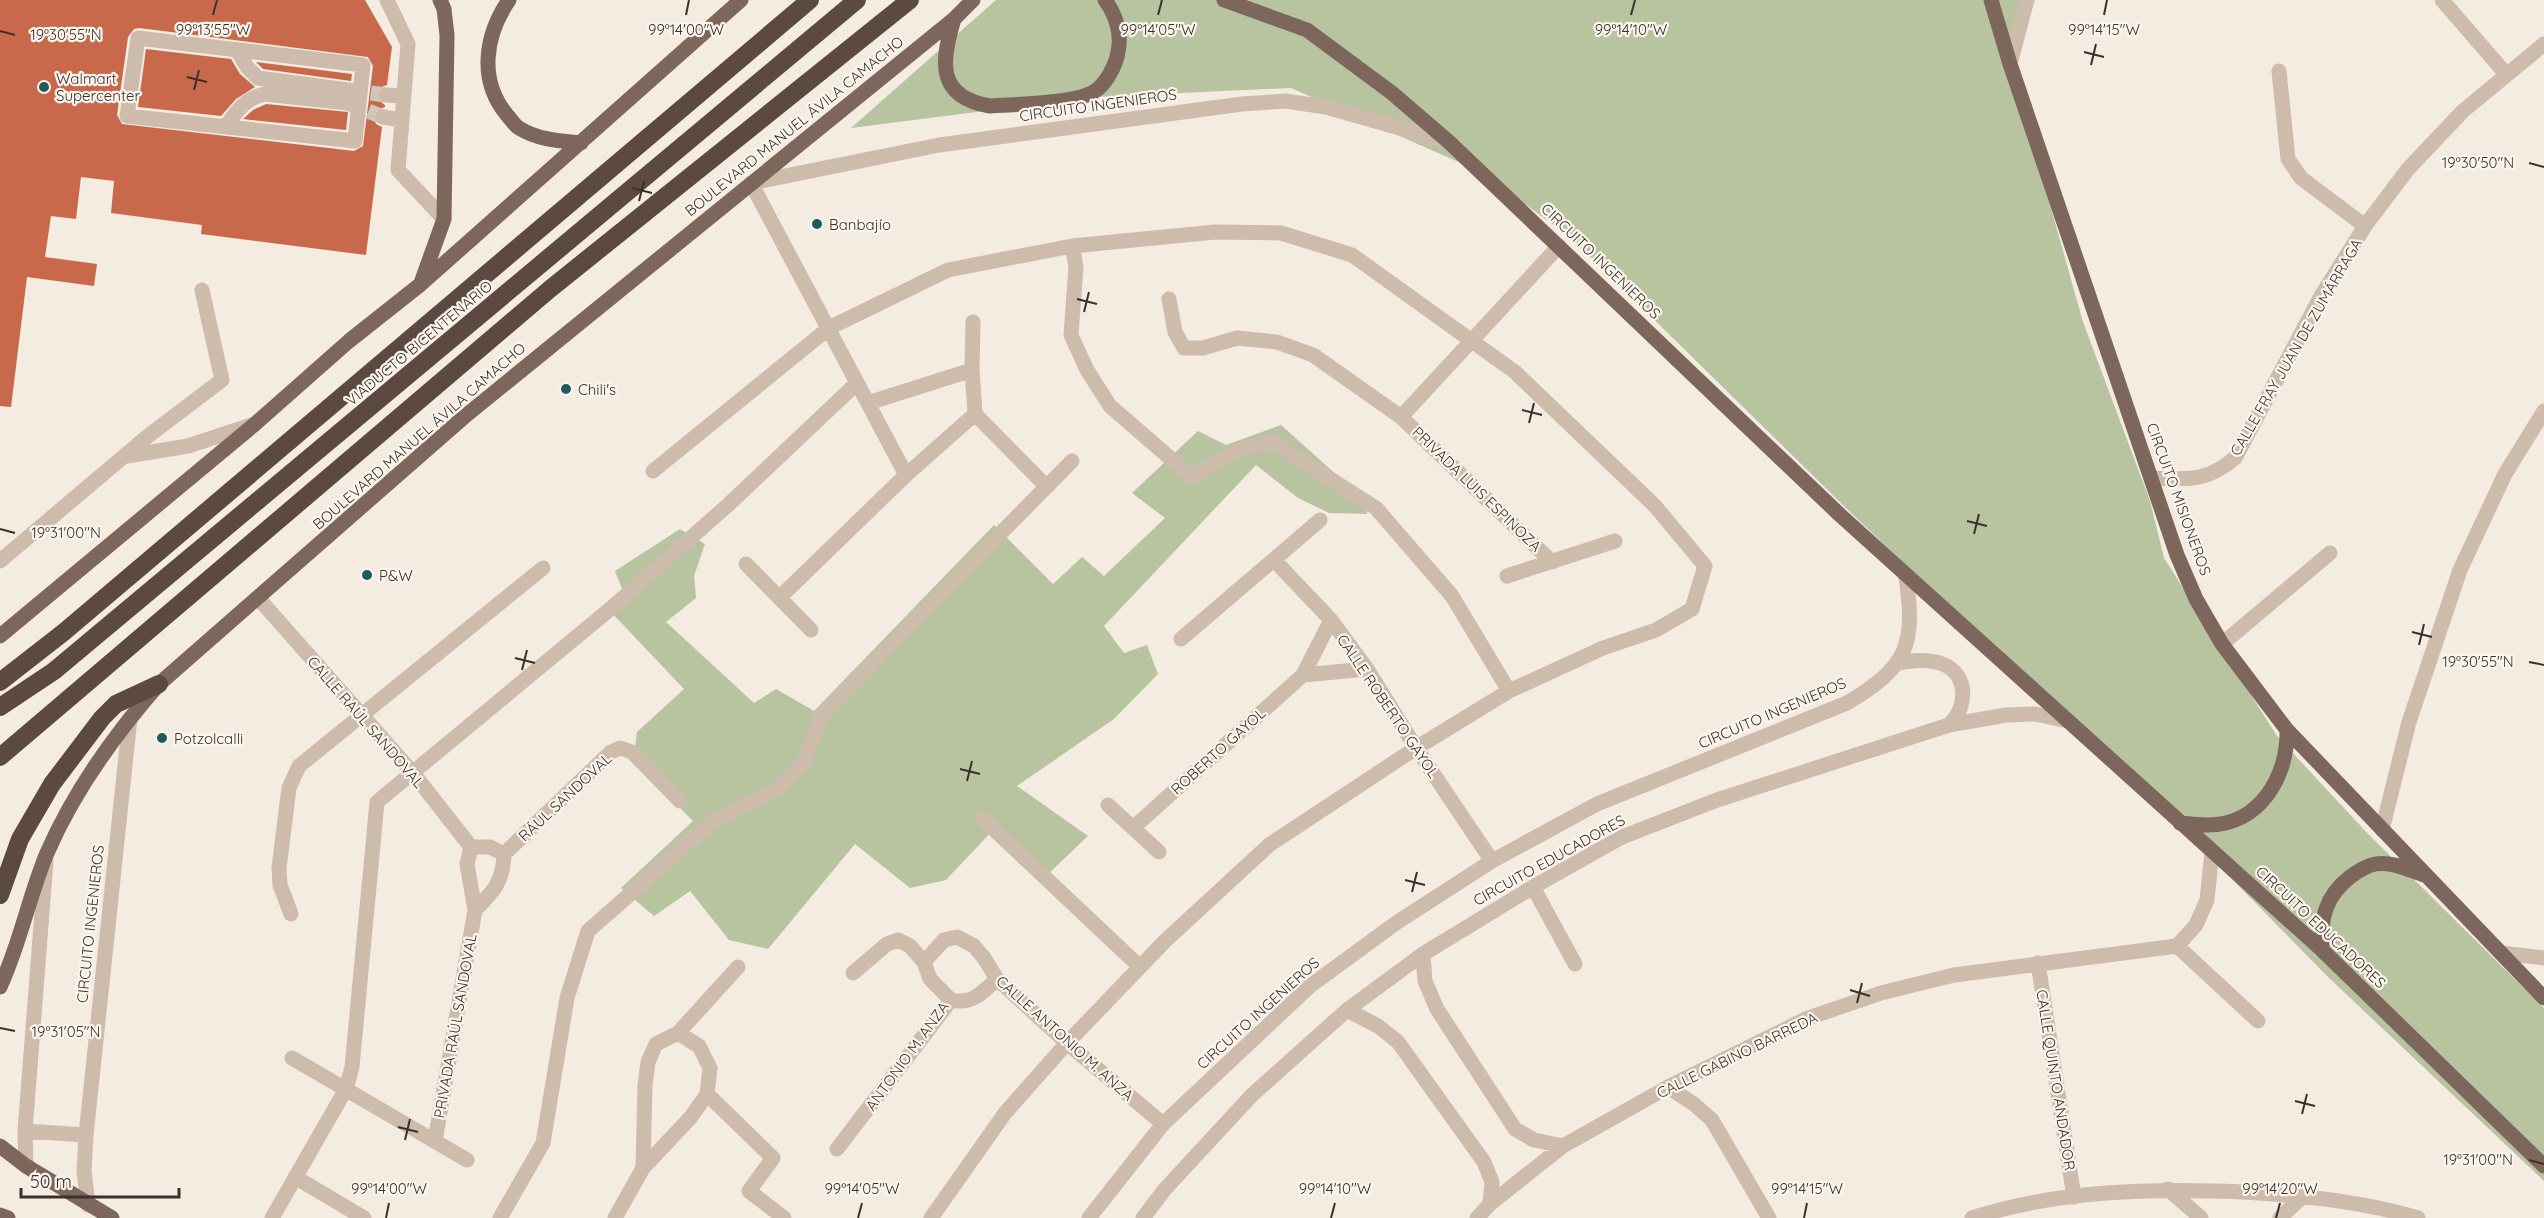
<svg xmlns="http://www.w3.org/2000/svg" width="2544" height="1218" font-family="Quicksand,sans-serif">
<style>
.green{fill:#b8c4a0}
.building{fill:#c8694b;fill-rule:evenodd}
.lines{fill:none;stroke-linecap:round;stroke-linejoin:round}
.minor-tunnel{stroke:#cfc6bd;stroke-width:15;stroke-dasharray:15 8;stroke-linecap:butt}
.minor{stroke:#cdbbac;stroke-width:15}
.major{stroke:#7d675c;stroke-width:15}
.highway{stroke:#5c4a42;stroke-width:18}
.ticks{fill:none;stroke:#3b302b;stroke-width:2}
.poi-dot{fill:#1f5a5e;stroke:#fbf5ee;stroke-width:2}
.labels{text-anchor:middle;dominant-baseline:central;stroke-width:4.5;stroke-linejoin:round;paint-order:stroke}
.poi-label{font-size:15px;fill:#3b302b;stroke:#fbf5ee;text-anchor:start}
.street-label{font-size:15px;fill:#3b302b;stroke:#fbf5ee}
.ticks-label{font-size:15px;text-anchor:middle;fill:#3b302b;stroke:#fbf5ee;stroke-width:4.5;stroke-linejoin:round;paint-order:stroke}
</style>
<rect width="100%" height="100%" fill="#f4ebe1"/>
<path class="green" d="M996,0H2020L2007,66L2027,123L2083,322L2150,501L2164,558L2277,736L2370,836L2544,1008V1181L2327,976L2170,816L1848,510L1569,236L1481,172L1291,88L1094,97L851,128Z
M1281,425L1368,503L1367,514L1329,513L1298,498L1256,465L1104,626L1124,653L1147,645L1158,674L1114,719L1017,786L1088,836L1045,877L994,829L946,880L910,888L855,844L768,949L729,940L690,891L654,916L621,888L693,821L633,761L637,732L684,689L609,610L625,596L615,571L680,529L705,544L694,576L696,598L666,622L754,703L776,689L814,711L994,525L1053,584L1082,557L1104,576L1165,518L1132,493L1198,431L1226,445Z"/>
<path class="building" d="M0,0H365L392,47L387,85L381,87L376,94L378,100L385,105V107L376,110L373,116L376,124L382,127L366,255L201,234L202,225L111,213L114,181L81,177L76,219L51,216L45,257L97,264L94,286L27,277L11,407L0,406ZM139,28L368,57L373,66L363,146L354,151L122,124L117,115L128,37L134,29Z
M146,49L231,59L240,74L255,87L236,99L221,116L138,107Z
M256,62L352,74L351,81L263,69Z
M266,104L348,112L346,130L243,119L253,110Z"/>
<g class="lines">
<path class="minor-tunnel" d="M348,90L386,95
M347,103L383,117"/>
<path class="minor" d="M387,0L408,44L398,170L444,219
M2442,0L2506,74
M138,38L363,65L355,141L127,116Z
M237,50L247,67L258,78L348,90
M2010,64L2027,0
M2279,71L2288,159L2301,178L2365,226
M386,95L403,96
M383,117L402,120
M226,126C237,111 245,98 265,94L347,103
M1072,246L1076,266L1071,335L1087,370L1110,406L1192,477L1239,449L1272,442L1376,508L1452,596L1509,691
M1169,299L1175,332L1184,348H1203L1237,338L1277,342L1313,355L1401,417L1552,562
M973,322L972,370L975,414L1047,487
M868,403L972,370
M1401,417L1559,246
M127,456L188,446L255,424
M653,471L829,328L948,270L1072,246L1215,232L1281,233L1352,255L1515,372L1655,506L1705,566L1692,609L1656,630L1603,648L1509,691L1416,748L1269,845L1165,941L1067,1043L1005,1113L931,1218
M906,475L751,183L939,145L1242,104L1285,101L1326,107L1449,142
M2151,478C2188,479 2205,483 2235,458L2321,296L2365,226L2408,169L2463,111L2544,44
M1274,560L1331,620L1367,669L1416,748L1492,861
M0,561L148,436L222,380L202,290
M746,564L811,630
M1507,576L1615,541
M779,598L906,475L975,414
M259,599L413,773L471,847
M1181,639L1320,520
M2222,644L2330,553
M1898,663C1911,661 1923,659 1936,662C1968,669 1970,705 1949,725
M1303,675L1367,669
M1108,805L1159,852
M983,819L1140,967
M1133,828L1303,675L1331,620
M2382,830L2409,722L2460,570L2505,474L2544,411
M504,854L611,752L620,748L632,752L680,801
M1533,887L1575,964
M291,914L280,885L279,868L289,788L299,766L543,568
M2177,946L2258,1021
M2501,953L2544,958
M1423,954L1425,981L1437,1009L1515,1129L1534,1140L1563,1146
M924,962L944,940L957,937L974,946L984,958L997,979L1067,1043L1163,1124
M2038,963L2074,1197
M951,1000C972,1005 982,993 997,979
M1347,1010L1378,1026L1398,1042L1484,1162L1492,1182L1490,1204
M678,1033L738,967
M292,1058L467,1160
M1668,1087L1694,1104L1712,1120L1769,1218
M707,1094L773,1158L749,1191L784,1218
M25,1131L86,1135
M435,1141L475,910L467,864L471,847H490L504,854C503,882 494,891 475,910
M837,1149L951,1000L930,979L924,962L910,946L898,940L887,944L853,973
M26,1166L25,1131L46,861
M295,1177L364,1218
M2168,1189L2201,1218
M88,1205L84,1171L86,1135L130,718
M272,1218L346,1089L352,1067L377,802L609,610L728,505L856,384
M500,1218L543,1143L567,998L588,931L713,821L777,789L804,762L822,714L1072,461
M615,1218L643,1168L645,1085L648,1062L656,1044L678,1033L699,1046L710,1068L707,1094L691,1117L643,1168
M1089,1218L1163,1124L1310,986L1396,923L1492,861L1597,804L1847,703C1907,667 1916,646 1906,577
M1143,1218L1165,1189L1252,1095L1347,1010L1423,954L1533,887L1622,837L1717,800L1949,725L2006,715L2035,714L2068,721
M1477,1218L1490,1204L1563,1146L1668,1087L1808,1018L1881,993L1954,975L2177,946L2196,925L2207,900L2212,852
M1972,1218C2058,1190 2153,1188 2243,1192C2301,1195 2362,1201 2418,1218
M2280,1218L2304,1195"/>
<path class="major" d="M509,0C485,35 478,80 507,115C511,119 514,125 519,128C538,140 560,141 581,143
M1224,0L1307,30L1392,93L1449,142L1840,515L2322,950L2544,1166
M1991,0L2010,64L2177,555L2196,599L2222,644L2287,730L2544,998
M954,19C941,61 936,97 990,106C1015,104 1076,104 1095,91C1106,84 1116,65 1118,52C1122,34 1116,15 1105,0
M421,283L444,219L447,35L444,9L440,0
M0,636L255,424L349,341L421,284L741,0
M2180,823C2189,824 2199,825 2208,825C2260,825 2288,776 2287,730
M2322,950C2320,920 2325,896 2350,877C2358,871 2366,866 2375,864C2391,861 2409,870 2424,875
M0,987C20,944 29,896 47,853C74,791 115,734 159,684L464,417L954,19L973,0
M0,1146L26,1166L112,1218
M0,1215L8,1218"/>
<path class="highway" d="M0,682L64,632L810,0
M0,707L54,671L857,0
M0,757L550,289L910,0
M0,895L20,839L52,784L102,718L116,704L159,684"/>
</g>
<path class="ticks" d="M213,15L217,0M686,15L689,0M1158,15L1162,0M1631,15L1635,0M2104,15L2107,0M0,31L15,35M2084,52L2104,57M2091,65L2096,44M187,77L207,82M194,90L199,70M2529,163L2544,167M632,188L652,193M639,201L644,181M1077,299L1097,304M1084,312L1089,292M1522,410L1542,415M1529,423L1534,403M1967,521L1987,526M0,529L15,533M1974,534L1979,514M2412,632L2432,637M2419,645L2424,624M515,658L535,663M2529,662L2544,665M522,670L527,650M960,769L980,774M967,781L972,761M1405,880L1425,885M1412,892L1417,872M1850,990L1870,996M1857,1003L1862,983M0,1028L15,1031M2295,1101L2315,1106M2302,1114L2307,1094M398,1127L418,1132M405,1140L410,1119M2529,1160L2544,1164M386,1218L389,1203M858,1218L862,1203M1331,1218L1335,1203M1804,1218L1807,1203M2276,1218L2280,1203"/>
<g class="poi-dot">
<circle cx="44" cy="87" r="6"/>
<circle cx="817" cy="224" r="6"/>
<circle cx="566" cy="389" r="6"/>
<circle cx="367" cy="575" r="6"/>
<circle cx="162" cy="738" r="6"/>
</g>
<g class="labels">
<g class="poi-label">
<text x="56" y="78">Walmart<tspan x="56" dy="17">Supercenter</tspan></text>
<text x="829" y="224">Banbajío</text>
<text x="578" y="389">Chili's</text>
<text x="379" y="575">P&amp;W</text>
<text x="174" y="738">Potzolcalli</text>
</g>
<g class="street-label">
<text transform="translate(1098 105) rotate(-8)">CIRCUITO INGENIEROS</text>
<text transform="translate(794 126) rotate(-39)">BOULEVARD MANUEL ÁVILA CAMACHO</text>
<text transform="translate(1601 261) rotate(44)">CIRCUITO INGENIEROS</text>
<text transform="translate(419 343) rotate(-40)">VIADUCTO BICENTENARIO</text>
<text transform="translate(2296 347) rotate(-60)">CALLE FRAY JUAN DE ZUMÁRRAGA</text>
<text transform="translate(419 436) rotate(-41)">BOULEVARD MANUEL ÁVILA CAMACHO</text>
<text transform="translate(1477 489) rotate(44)">PRIVADA LUIS ESPINOZA</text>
<text transform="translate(2179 499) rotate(70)">CIRCUITO MISIONEROS</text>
<text transform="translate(1388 706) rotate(56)">CALLE ROBERTO GAYOL</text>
<text transform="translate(1772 713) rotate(-23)">CIRCUITO INGENIEROS</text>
<text transform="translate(366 722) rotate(49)">CALLE RAÚL SANDOVAL</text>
<text transform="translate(1218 751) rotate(-42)">ROBERTO GAYOL</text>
<text transform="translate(565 797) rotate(-43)">RÁUL SANDOVAL</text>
<text transform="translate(1549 860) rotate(-29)">CIRCUITO EDUCADORES</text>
<text transform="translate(90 924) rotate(-84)">CIRCUITO INGENIEROS</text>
<text transform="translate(2321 927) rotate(43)">CIRCUITO EDUCADORES</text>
<text transform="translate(1258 1013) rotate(-42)">CIRCUITO INGENIEROS</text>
<text transform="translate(455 1026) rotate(-80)">PRIVADA RAÚL SANDOVAL</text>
<text transform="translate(1065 1038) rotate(42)">CALLE ANTONIO M. ANZA</text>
<text transform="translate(1737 1055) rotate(-26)">CALLE GABINO BARREDA</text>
<text transform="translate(907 1056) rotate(-54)">ANTONIO M. ANZA</text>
<text transform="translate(2056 1080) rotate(81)">CALLE QUINTO ANDADOR</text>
</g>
</g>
<g class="ticks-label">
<text x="213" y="35">99°13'55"W</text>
<text x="686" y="35">99°14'00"W</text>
<text x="1158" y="35">99°14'05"W</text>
<text x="1631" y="35">99°14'10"W</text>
<text x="2104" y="35">99°14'15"W</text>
<text x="66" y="40">19°30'55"N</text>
<text x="2478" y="168">19°30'50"N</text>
<text x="66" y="538">19°31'00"N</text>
<text x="2478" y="667">19°30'55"N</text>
<text x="66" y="1037">19°31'05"N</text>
<text x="2478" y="1165">19°31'00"N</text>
<text x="389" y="1194">99°14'00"W</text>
<text x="862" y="1194">99°14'05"W</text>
<text x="1335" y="1194">99°14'10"W</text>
<text x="1807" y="1194">99°14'15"W</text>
<text x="2280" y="1194">99°14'20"W</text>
</g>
<path d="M21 1188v9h158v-9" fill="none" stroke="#3b302b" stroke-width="3"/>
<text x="30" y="1188" font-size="18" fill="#3b302b" stroke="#fbf5ee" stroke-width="4.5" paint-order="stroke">50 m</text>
</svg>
